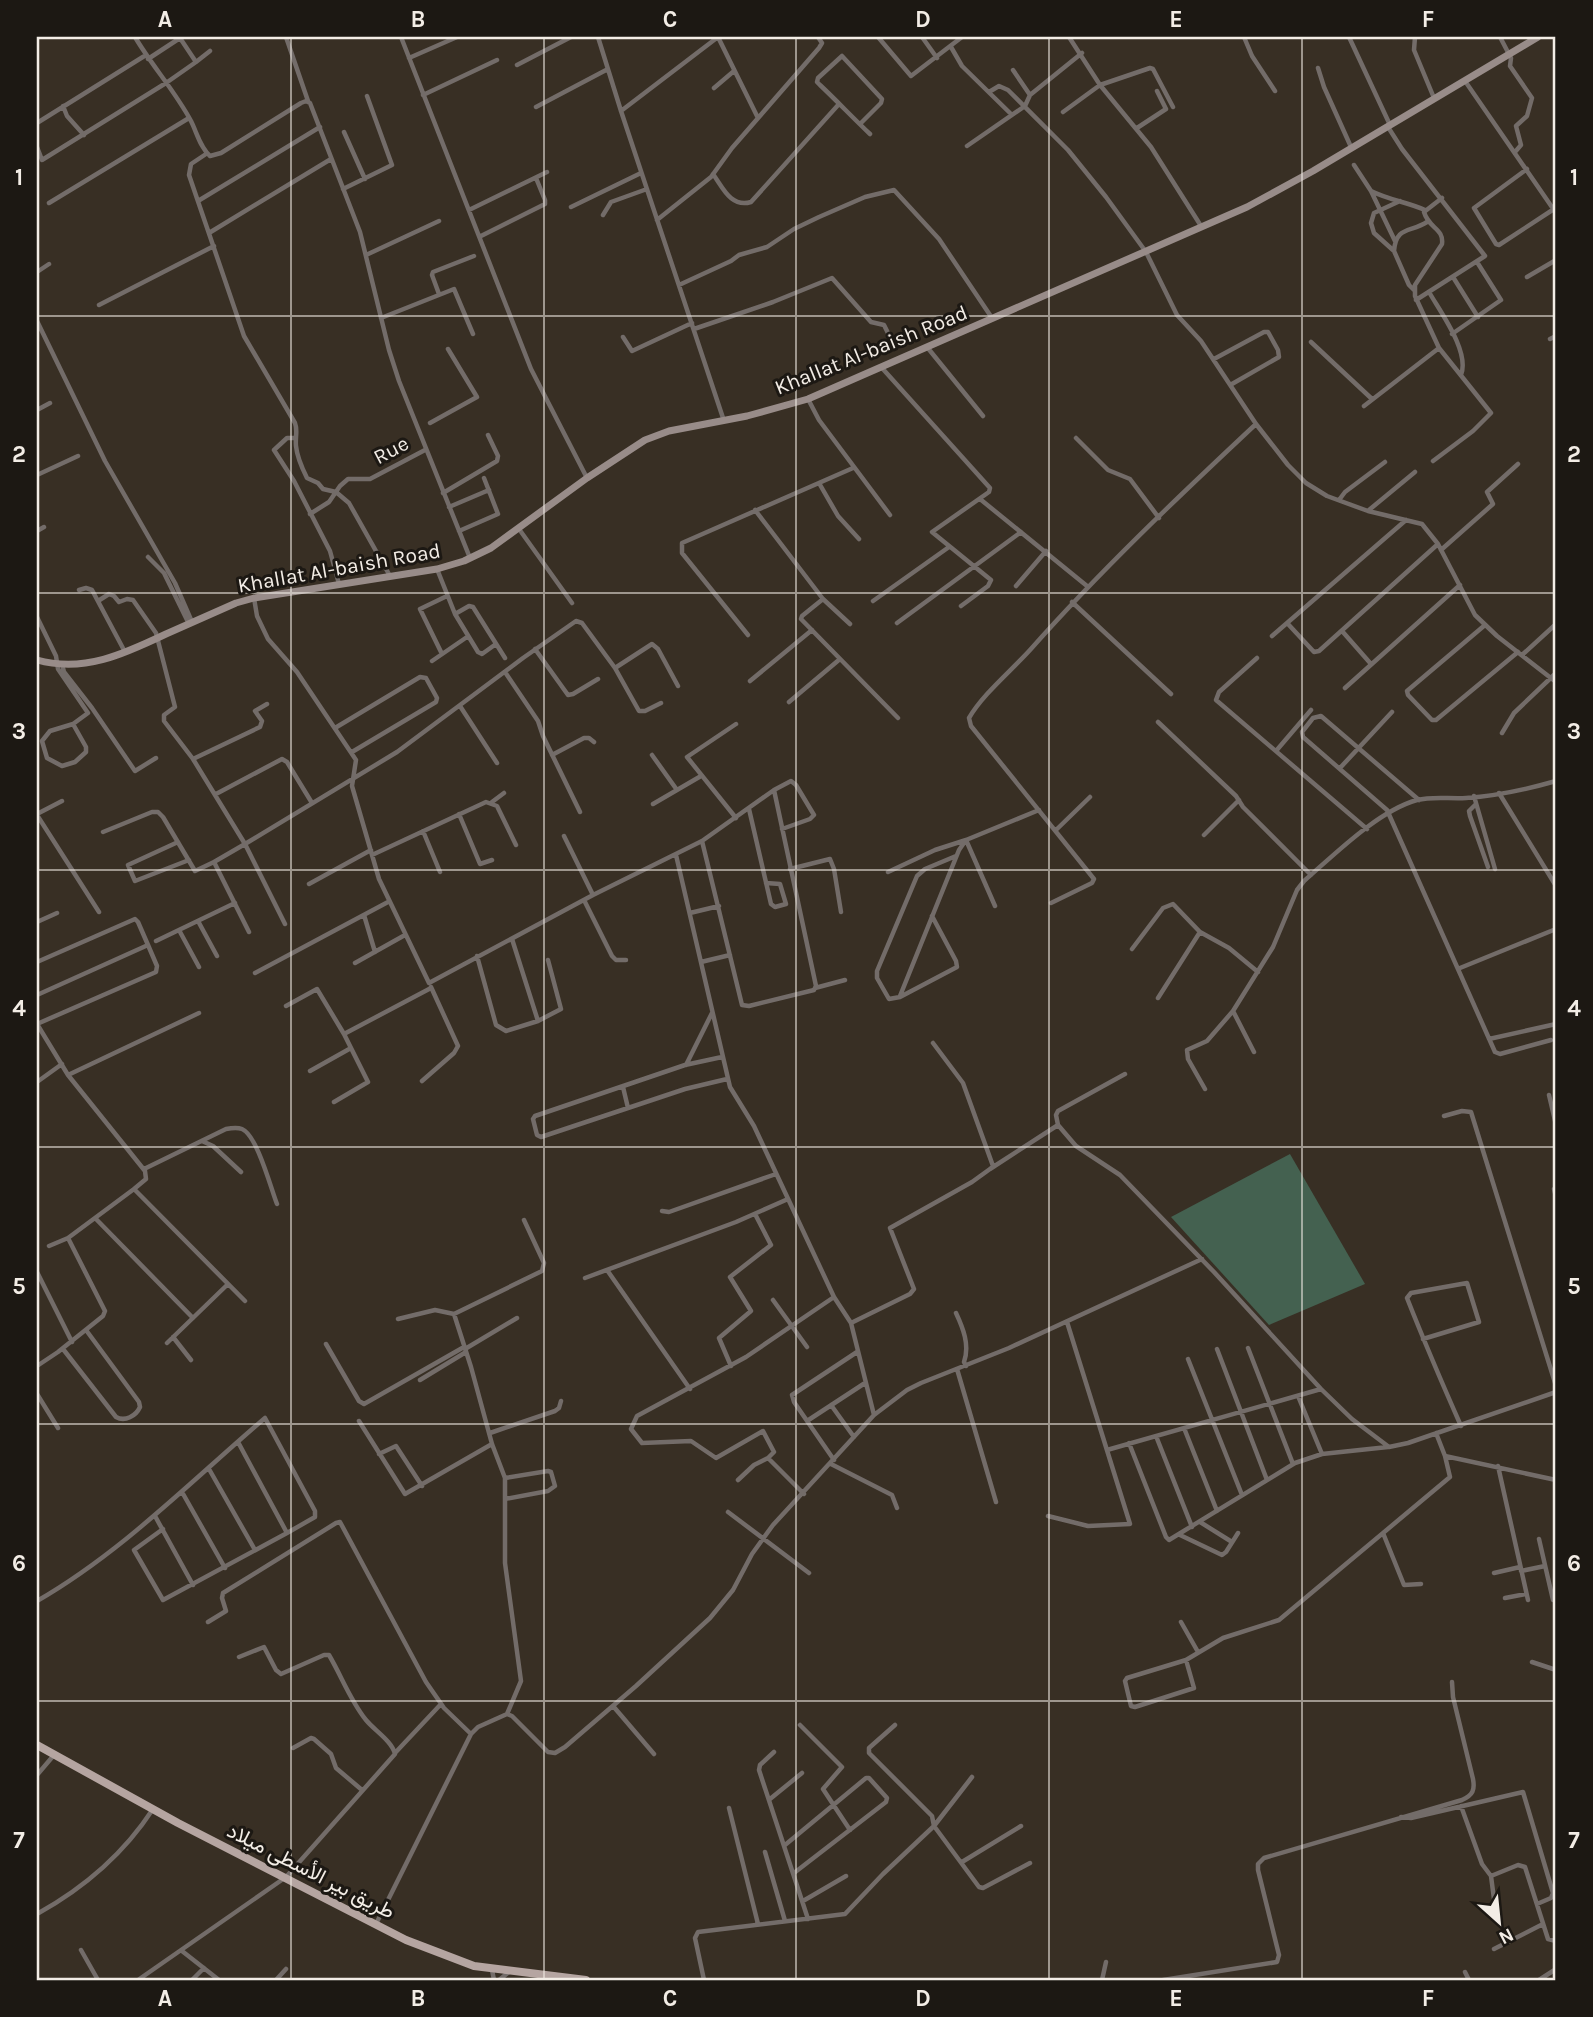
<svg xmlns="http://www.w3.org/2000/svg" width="1593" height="2017" font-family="Karla,Vazirmatn,sans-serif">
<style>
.green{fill:#446150}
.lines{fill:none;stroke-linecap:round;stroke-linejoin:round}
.street{stroke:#736c69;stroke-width:4.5}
.secondary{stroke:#988c89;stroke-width:7}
.primary{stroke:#b5a5a1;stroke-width:8}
.grid{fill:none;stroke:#f3ede6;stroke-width:2;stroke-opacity:0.55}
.labels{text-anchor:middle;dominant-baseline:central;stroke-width:6;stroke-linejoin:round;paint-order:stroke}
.street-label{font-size:21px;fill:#f3ede6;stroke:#1c1813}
.neatline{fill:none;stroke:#f3ede6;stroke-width:2.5}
.grid-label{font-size:23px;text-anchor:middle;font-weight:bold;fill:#f3ede6}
</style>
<rect width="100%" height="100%" fill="#382f24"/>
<path class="green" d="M1290,1154L1365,1284L1269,1325L1171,1217Z"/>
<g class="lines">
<path class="street" d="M135,37C152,66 175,91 191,121C197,133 200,147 210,156L221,153L301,103L306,101L310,103L360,232L389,350L399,381L470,558
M286,37L308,101
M401,37L531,369L587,478
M598,37L621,111L724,421
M718,37L758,118
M878,37L911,76L962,37
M922,37L937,58
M1069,37L1100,85L1151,147L1201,226
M1244,37L1252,56L1275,91
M1349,37L1390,125
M1415,37L1414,50L1434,98
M1500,37L1511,58L1510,66L1532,98L1527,116L1516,126L1521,145L1515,152
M951,47L962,66L1012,115
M409,58L457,37
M196,62L210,51
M517,65L571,37
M1318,68L1324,87L1351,147
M1013,70L1030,95
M1465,81L1556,213
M714,88L734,71
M989,92L999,86L1008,90L1068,150L1106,197L1146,252L1177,315L1201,341L1256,424L1288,465L1306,483L1327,496L1368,511L1422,524L1438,544L1475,615L1497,636L1556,682
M423,95L497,60
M63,106L67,116L84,135
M536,107L608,69
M621,111L718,37
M1063,112L1100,85L1150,68L1153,69L1173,107
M37,123L146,55
M860,124L881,103L882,99L842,56L818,78L817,82L820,85C837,101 853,118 870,134
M1388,127L1402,149L1485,256L1416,300
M1137,128L1166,109L1157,91
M344,132L365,179
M967,146L1025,106L1030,95L1082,53
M37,147L42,160L166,83L196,62L180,38L148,59
M206,154L191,164L189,175L244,336L295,423C298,431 295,437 296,446C297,457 302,468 307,478L318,483L323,489L336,492L349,503L390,576
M1354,165L1371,191
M1527,169L1474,208L1496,244L1499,245L1554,209
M713,174C723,188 731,208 751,202L839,104
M343,189L392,165L367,96
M198,201L320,127
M1400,201L1374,213L1371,223L1374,233L1394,251L1409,285L1414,290
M49,203L189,118
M571,207L641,173
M469,210L547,172
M603,215L611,202L647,189
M657,220L711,177L732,148L819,48L822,43L818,37
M209,233L331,159
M481,236L545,204V200L536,178
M1395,241L1371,191C1389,200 1407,202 1425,210
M1394,251C1396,226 1410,233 1427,222
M366,255L439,221
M37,272L49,264
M1453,277L1478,317
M1527,277L1556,260
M679,285L731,261L739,255L767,247L794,229L819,217L865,197L894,190L939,239L992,318
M1429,292C1441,313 1470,352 1461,375
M439,294L432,275L433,272L474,256
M99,305L214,246
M381,318L454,289L473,334
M37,321L105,461L175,583L192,622
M694,329L773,302L832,278L871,322L884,325L895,347
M1452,334L1501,300L1477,262
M623,337L632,351L692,323
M1550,339L1556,336
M1311,342L1372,399
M927,347L983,416
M1214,359L1264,332H1268L1278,350L1279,357L1232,384
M882,368L990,488L989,492L932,532L991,580L988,586L961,606
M808,399L819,420L890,515
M1364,406L1439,348
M37,410L50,403
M430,423L477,397L448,349
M295,438H287L274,450L294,481L330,551L339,584
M1076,438L1108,470L1130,479L1159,518
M1433,461L1473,431L1491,413L1439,348L1415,296V285L1442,244C1444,228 1429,229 1424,212L1442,198
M37,475L78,456
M819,483L838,516L859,539
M443,493L497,461L498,456L488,435
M980,499L1087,586
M1339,500L1345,492L1385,462
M449,507L489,490
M755,510L823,599L850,624
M1369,510L1415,472
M310,514L329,502L340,486L348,479H370L425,450
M519,529L572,603
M37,531L44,527
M459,531L498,514L484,478
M1441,550L1493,504L1487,492L1518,464
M148,557L164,573L189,624
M437,569L455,614L478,652L482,654L496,644
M1016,586L1046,551
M79,590L86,588L92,590L125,652
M254,598L257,616L268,639L297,672L356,760L352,786L379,879L429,983L593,895L702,841L774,790L791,781L796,785L814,815L810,819L782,829
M823,599L802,616L801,619L898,718
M98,601L109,594L114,596L119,602L127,599L133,600L156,633L175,707L164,715V721L193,759L245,844L397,752L523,658L576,621L582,623L615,668L639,711H645L661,703
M873,601L949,547
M1072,602L1171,694
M455,614L469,606L473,607L505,658
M37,617L56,656L58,669L88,713L73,724L86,747V752L75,762L62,766L47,758L42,741L50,731L73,724
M897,623L1021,532
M1288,624L1314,652L1319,651L1438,544
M1485,625L1407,691L1408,695L1432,720H1436L1518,652
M1342,631L1371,664
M748,635L682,553V543L853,468
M1272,636L1406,520
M535,649L568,695L573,694L598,679
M442,654L420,609L447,596
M1522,655L1556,624
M1257,658L1219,692L1216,700L1367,829
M432,661L467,637
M62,664L64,672L92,708L135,771L156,758
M615,668L652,644L658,649L678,686
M505,672L538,721L543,736L580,812
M750,681L812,630
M1345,688L1460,585
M789,702L840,659
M460,706L497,763
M1158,722L1236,796L1243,807L1311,875
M736,724L687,757L736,818
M335,728L420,677L426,678L437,698L436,702L352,752
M1502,733L1514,713L1556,673
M1276,751L1311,710
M552,755L584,738H589L594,742
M652,755L677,790
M193,759L260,727L262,721L255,711L267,704
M1340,768L1392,712
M1499,793L1556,886
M216,794L282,759L287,762L312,803
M1474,796L1495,869
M1419,800L1321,716L1313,718L1302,732L1303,737L1387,810L1495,1052L1500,1054L1551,1040
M492,802L504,793
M653,804L701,776
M1476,804L1469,811L1470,816L1488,867
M749,809L771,904L775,907L786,904L780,884L766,883
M37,814L62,801
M459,814L480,864L492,860
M37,815L99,912
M1056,830L1090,797
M423,831L440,872
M103,832L152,812H158L163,817L195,871L214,862
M1204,835L1239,800
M564,836L593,895
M702,841L742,1005L749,1006L814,990L816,986L774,790
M178,842L128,865L135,881L189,860
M372,855L486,802L497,806L516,845
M676,855L730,1087L754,1126L834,1297L851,1323
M790,869L830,859L834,869L841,912
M888,872L935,850L966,840L959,850L900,996
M309,884L371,850
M584,900L612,956L616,960H626
M1051,903L1092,883L1094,879L971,726L969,718C983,694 1011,671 1030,650C1101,570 1178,497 1256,424
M995,906L966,840L1039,810
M690,913L719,906
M364,915L375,952
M932,916L956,961L957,967L900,997L889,999L877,978V971L917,876L925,869L956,856
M198,921L217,956
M37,922L57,913
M179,930L199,967
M249,932L214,862L245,844L285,924
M512,939L538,1021
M156,941L235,903
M1132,949L1163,908L1173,904L1200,932L1229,948L1258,972
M477,956L496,1025L506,1031L538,1021L561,1009L548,960
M37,962L135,919L138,922L148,945L37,995
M701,962L730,955
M355,963L405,935
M1460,968L1556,929
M255,973L388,902
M815,988L845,980
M1158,998L1200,932
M286,1006L317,989L344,1034
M1233,1011L1254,1052
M37,1024L68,1075L145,1171L146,1179L134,1189
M37,1024L156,972L157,966L148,945
M1489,1039L1556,1024
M933,1043L963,1083L993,1166
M722,1057L685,1065L535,1116L533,1119L537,1135L541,1137L685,1089L727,1079
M686,1065L712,1013
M310,1071L351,1048
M1125,1074L1058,1111L1056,1115L1058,1125L1076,1146L1120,1175L1214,1272L1321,1389L1352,1419L1389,1447L1408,1443L1556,1392
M68,1075L199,1013
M422,1081L454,1053L458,1046L431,987
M37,1082L62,1064
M623,1087L628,1108
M1205,1089L1188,1059L1187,1050L1207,1041L1233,1011L1273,947L1297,890L1304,881C1335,854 1378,811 1417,800C1433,796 1449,799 1466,798C1496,796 1528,789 1556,781
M1549,1095L1556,1125
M334,1102L368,1082L344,1034L431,988
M1444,1116L1462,1111L1471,1112L1556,1386
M202,1141L213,1146L241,1172
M144,1169L226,1129C231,1128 237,1127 242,1129C257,1135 271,1189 277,1204
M1556,1188L1554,1189L1556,1197
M662,1211L669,1212L776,1174
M96,1219L193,1318
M68,1238L134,1189L245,1301
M607,1270L690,1389
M37,1272L72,1342
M585,1278L736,1222L788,1199
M773,1300L807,1347
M956,1313C963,1328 970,1345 964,1362L966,1366
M454,1314L471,1367L492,1444L505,1478V1563L521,1681L507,1714
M398,1319L435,1310L454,1314L542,1271L544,1263L524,1220
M173,1337L191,1360
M1423,1339L1479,1322L1467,1283L1411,1293L1407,1298C1424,1341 1442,1383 1461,1426
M167,1343L227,1285
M326,1344L359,1401L364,1404L464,1347
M1248,1348L1293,1464
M63,1349L116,1417C125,1422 136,1416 140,1407L139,1402L86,1330
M465,1349L517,1318
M1217,1349L1267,1480
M1188,1359L1242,1495
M37,1366L58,1352L103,1316L105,1311L68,1238L49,1246
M731,1366L719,1338L751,1311L730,1277L771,1245L755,1214
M957,1369L996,1502
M420,1380L466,1352
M37,1394L58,1428
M1298,1396L1322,1454
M831,1405L854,1437
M874,1415L851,1323L910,1294L914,1289L890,1228L972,1182L990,1169L1058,1125
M359,1421L405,1494L492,1444
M807,1421L865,1383
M1184,1428L1217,1511
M490,1433L555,1411L559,1408L561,1401
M1436,1433L1445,1456L1556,1480
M1156,1436L1192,1527
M1129,1443L1166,1537L1169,1540L1295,1463L1322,1454L1388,1447
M1107,1450L1321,1389
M379,1454L396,1446L422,1486
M768,1458L774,1452L763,1431L716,1458L691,1441L642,1443L631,1429L637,1416L746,1357L834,1297
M834,1460L794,1402L792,1395L857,1352
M831,1464L892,1495L897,1508
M1498,1466L1528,1600
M209,1469L255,1550
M505,1478L548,1471L551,1472L555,1486L548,1491L505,1499
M738,1480L754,1465L768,1458L804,1494
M182,1492L225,1568
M728,1512L809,1573
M155,1516L193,1585
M1048,1516L1088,1526L1130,1524L1067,1322
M1200,1522L1232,1542
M163,1529L134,1550L163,1600L287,1533
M1383,1533L1404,1585L1421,1584
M1180,1535L1222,1555L1226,1552L1238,1533
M1539,1539L1553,1600
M1521,1571L1545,1566
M1494,1573L1520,1567
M1505,1598L1526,1594
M37,1601C122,1552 190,1482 265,1418L315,1511V1517L287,1533L238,1442
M208,1622L226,1611L222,1598L223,1593L336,1523L340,1522L426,1682L444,1708L471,1734
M1181,1622L1198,1652
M1186,1660L1194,1688L1135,1707L1131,1706L1125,1681L1127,1678L1186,1660L1223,1638L1279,1620L1450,1477L1445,1456
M1532,1662L1556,1670
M613,1706L654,1754
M800,1725L842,1767L823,1789L850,1830
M895,1725L869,1748V1753L932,1816L934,1826L979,1887L983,1888L1030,1863
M1556,1740V1741
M293,1748L311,1738L314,1739L331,1754L336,1768L362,1790
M774,1752L760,1765L759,1770L808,1919
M395,1753L441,1704
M37,1775L54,1755
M770,1799L802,1773
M1461,1806L1482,1864L1491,1876L1494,1899
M729,1808L758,1924
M1401,1817L1411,1818L1523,1792L1553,1893L1551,1898L1537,1904
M785,1845L866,1778H869L887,1798L886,1802L794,1873
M765,1852L785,1921
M962,1862L1021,1826
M1491,1876L1518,1865L1525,1867L1548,1939L1556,1941
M803,1901L846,1876
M37,1914C84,1888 123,1855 153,1809
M376,1924L471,1734L478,1727L507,1714L512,1716L548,1752L555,1753L565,1747L636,1686L710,1618L733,1590L752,1554L773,1525L874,1415L907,1390L921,1383L1009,1348L1202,1259
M1494,1949L1543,1924
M81,1950L98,1980
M182,1951L219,1980
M492,1970L494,1980
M1465,1972L1469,1980
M138,1980L286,1877L395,1754C392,1741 374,1730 366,1720C350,1700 342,1677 329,1655H324L281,1674L276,1670L264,1647L239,1657
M192,1980L204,1968
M276,1980L286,1969
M499,1980L509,1972
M704,1980L695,1938L698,1932L845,1914L883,1874L934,1826L972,1777
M1102,1980L1106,1962
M1163,1980L1277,1962L1279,1955L1258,1870V1864L1264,1858L1462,1800C1473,1795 1475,1790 1473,1779L1453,1697L1452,1682
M1539,1980L1556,1969"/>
<path class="secondary" d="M37,660C84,673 124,654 166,634C189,624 213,613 236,603L254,598L437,569L464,561L491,548L587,478L645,440L669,431L747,416L808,399L1247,207L1313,171L1538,37"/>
<path class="primary" d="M37,1745L178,1823L406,1940L474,1966L586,1980"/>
</g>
<path class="grid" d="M291,37V1980M544,37V1980M796,37V1980M1049,37V1980M1302,37V1980M37,316H1556M37,593H1556M37,870H1556M37,1147H1556M37,1424H1556M37,1701H1556"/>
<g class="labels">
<g class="street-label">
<text transform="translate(871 350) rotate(-22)">Khallat Al-baish Road</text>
<text transform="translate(391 450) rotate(-28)">Rue</text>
<text transform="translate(339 568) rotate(-10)">Khallat Al-baish Road</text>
<text transform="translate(311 1871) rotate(27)">طريق بير الأسطى ميلاد</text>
</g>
</g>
<rect width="1593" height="2017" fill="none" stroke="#1c1813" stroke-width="77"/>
<g transform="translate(1499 1922) rotate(153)" stroke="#1c1813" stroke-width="5" paint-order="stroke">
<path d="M0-5L12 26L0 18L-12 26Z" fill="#f3ede6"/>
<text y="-10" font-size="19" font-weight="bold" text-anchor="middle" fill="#f3ede6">N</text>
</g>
<rect x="38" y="38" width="1516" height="1941" class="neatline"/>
<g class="grid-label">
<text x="165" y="27">A</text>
<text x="418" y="27">B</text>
<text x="670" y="27">C</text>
<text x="923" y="27">D</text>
<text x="1176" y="27">E</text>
<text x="1428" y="27">F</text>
<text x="19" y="185">1</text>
<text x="1574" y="185">1</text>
<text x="19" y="462">2</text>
<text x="1574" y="462">2</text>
<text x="19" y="739">3</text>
<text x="1574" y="739">3</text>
<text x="19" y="1016">4</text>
<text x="1574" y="1016">4</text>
<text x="19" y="1294">5</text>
<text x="1574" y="1294">5</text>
<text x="19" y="1571">6</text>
<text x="1574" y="1571">6</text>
<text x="19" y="1848">7</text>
<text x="1574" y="1848">7</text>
<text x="165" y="2006">A</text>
<text x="418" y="2006">B</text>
<text x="670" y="2006">C</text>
<text x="923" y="2006">D</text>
<text x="1176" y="2006">E</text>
<text x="1428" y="2006">F</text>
</g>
</svg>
